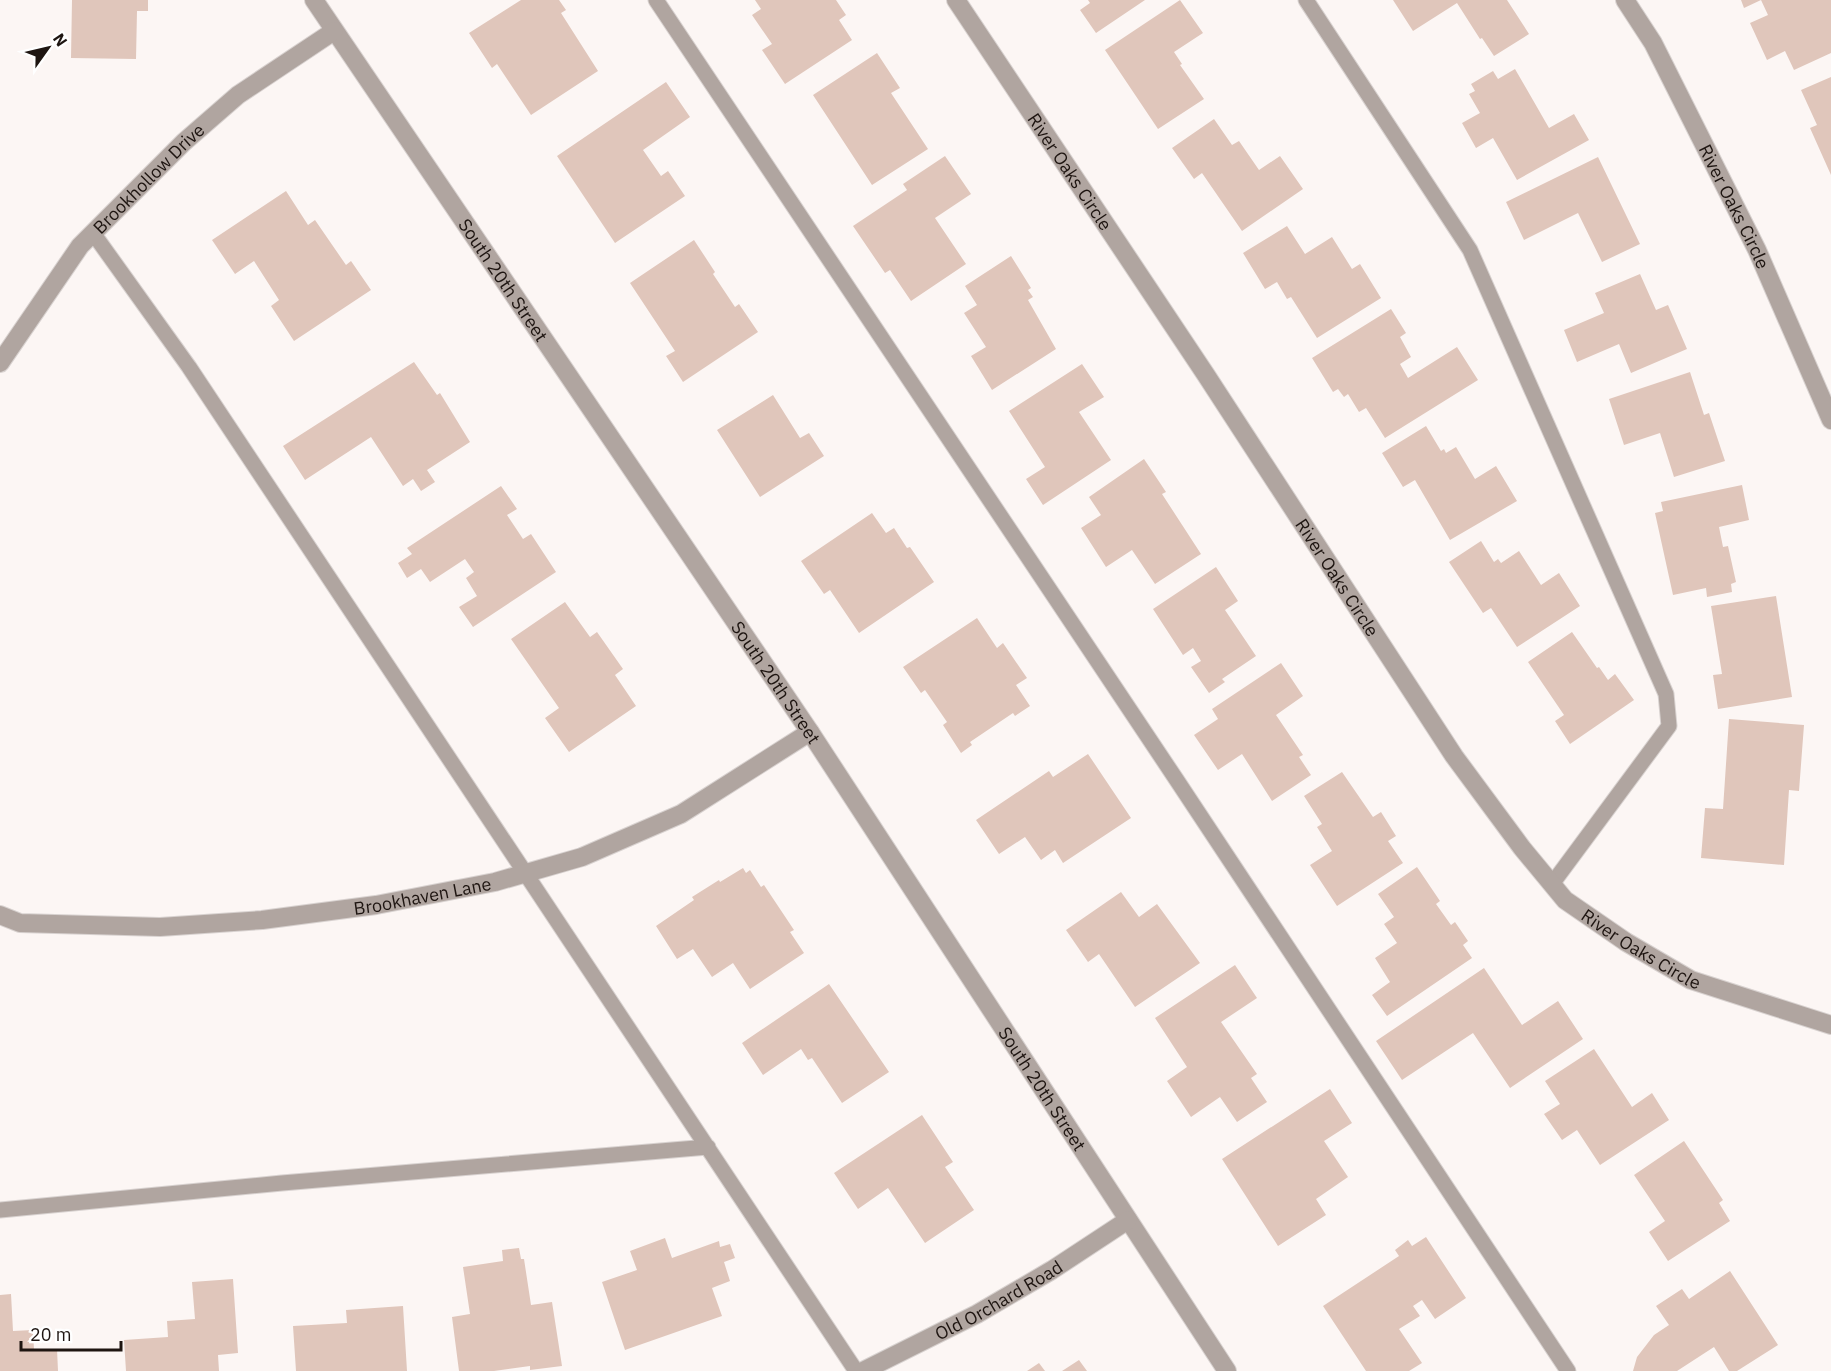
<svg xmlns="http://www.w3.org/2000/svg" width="1831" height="1371" font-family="'IBM Plex Sans',sans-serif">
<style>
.building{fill:#e0c6bb}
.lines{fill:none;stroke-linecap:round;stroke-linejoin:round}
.service-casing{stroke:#d8d2d0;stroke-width:17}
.minor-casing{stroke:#d8d2d0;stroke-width:20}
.service{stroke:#b0a5a0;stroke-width:15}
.minor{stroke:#b0a5a0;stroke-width:18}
.labels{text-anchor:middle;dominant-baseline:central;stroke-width:5;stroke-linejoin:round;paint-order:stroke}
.street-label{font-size:18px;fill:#1e1511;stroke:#fff}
</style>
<rect width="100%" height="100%" fill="#fcf6f4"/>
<path class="building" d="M72,0H148V11H137L136,59L71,58Z
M521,0H559L566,10L561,13L598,71L531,115L497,64L492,68L469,33Z
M755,0H836L846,15L839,20L852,40L785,84L762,50L772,44L752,15L761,9Z
M1088,0H1145L1096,33L1080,10L1090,3Z
M1180,0L1203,33L1174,52L1182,64L1180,65L1204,99L1158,129L1105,50Z
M1393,0H1507L1529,34L1494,56L1482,38L1480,39L1457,3L1413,31Z
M1741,0H1761L1744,8Z
M1761,0H1831V53L1794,70L1785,51L1767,60L1750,23L1768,15Z
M877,53L900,88L891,93L928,149L872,185L813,95Z
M1515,69L1549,128L1574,114L1589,140L1517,180L1493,138L1476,148L1462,123L1480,113L1469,94L1475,91L1471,84L1493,71L1498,79Z
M1831,77V175L1810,128L1817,125L1801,90Z
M666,82L690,117L643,150L661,176L668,171L685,196L615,243L557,156Z
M1214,119L1232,145L1239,141L1259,170L1280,156L1303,189L1242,231L1202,173L1194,179L1172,148Z
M945,156L971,194L935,218L966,264L911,301L890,270L885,273L853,226L907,190L903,184Z
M1598,157L1640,244L1602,262L1578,213L1524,240L1506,202Z
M286,191L308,225L315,220L346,265L351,261L371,290L294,341L271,306L279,300L254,261L235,274L212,240Z
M1287,226L1305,254L1332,237L1352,269L1360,264L1381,298L1317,338L1291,297L1287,299L1277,282L1265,289L1243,253Z
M694,240L715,272L713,274L735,307L739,304L758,332L683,382L666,356L675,351L630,283Z
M1011,256L1031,288L1028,290L1033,297L1028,300L1056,349L992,390L971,356L986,347L964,313L977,305L965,286Z
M1640,274L1656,310L1668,305L1687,349L1631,373L1619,344L1577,362L1564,330L1604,313L1595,293Z
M1391,309L1406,333L1400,337L1411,357L1400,364L1408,378L1457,347L1478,380L1385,438L1366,408L1359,412L1348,394L1344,397L1338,389L1333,392L1312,358Z
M414,362L437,395L440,393L470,442L427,470L435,482L421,491L413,479L403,486L371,437L305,480L283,446Z
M1082,364L1104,397L1079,412L1111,460L1043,505L1026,479L1045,467L1009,411Z
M1690,372L1704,415L1709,413L1725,461L1674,477L1660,433L1624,445L1609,399Z
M773,395L800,438L809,433L824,456L760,497L717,430Z
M1426,426L1441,451L1444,449L1446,453L1456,447L1475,479L1496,466L1517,501L1450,540L1415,480L1403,487L1382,453Z
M1144,459L1166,492L1162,494L1201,554L1155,584L1132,550L1106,567L1081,528L1101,515L1089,497Z
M1742,485L1749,520L1719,527L1723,547L1728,546L1736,582L1731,584L1732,592L1707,597L1706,588L1673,595L1655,513L1663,511L1661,502Z
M501,486L517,509L507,515L523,539L531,534L556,572L473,627L459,607L477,596L466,578L474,572L465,559L430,582L421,569L407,578L398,563L412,554L407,548Z
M872,513L886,533L894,528L907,548L910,547L934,582L859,633L830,590L824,594L801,561Z
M1481,541L1494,562L1498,559L1501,563L1519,551L1541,585L1559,573L1580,606L1517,647L1491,608L1483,613L1449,562Z
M1216,567L1238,601L1225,610L1256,656L1222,679L1225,682L1209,693L1191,667L1201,661L1193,648L1183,655L1153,609Z
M1776,596L1792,697L1718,709L1713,675L1722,674L1711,606Z
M565,602L590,637L597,632L623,669L615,675L636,706L569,752L545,718L559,708L511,639Z
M977,618L997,648L1003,643L1027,678L1016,685L1030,706L1015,716L1013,713L970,742L972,745L961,753L943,725L947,722L925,690L921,693L903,667Z
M1572,632L1597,668L1599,667L1608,680L1615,674L1634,700L1570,744L1555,721L1564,715L1528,662Z
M1281,663L1303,696L1276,715L1303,755L1299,757L1311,775L1272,801L1242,754L1218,770L1194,735L1218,719L1212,709Z
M1729,719L1804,725L1799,791L1789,790L1784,865L1701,858L1705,808L1723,809Z
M1088,754L1131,818L1063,863L1055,850L1041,860L1025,837L999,854L976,820L1049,771L1053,777Z
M1342,772L1373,817L1381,812L1396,836L1388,841L1403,863L1337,906L1310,865L1332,851L1317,827L1322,824L1304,796Z
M1417,867L1440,901L1436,904L1451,925L1455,922L1468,941L1463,945L1472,958L1387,1016L1372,995L1390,982L1375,958L1397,943L1384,924L1394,917L1378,894Z
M743,868L746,873L750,870L761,887L764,885L794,930L790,932L804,953L750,989L733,963L712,977L693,949L677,959L656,926L694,900L692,897L719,880L720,882Z
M1121,892L1139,917L1157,904L1200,963L1135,1007L1099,954L1088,962L1066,930Z
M1235,965L1257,998L1221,1022L1257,1074L1251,1078L1267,1102L1237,1122L1220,1097L1191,1117L1167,1081L1187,1067L1155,1018Z
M1484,968L1522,1025L1558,1001L1583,1039L1510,1088L1473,1033L1402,1080L1376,1041Z
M829,984L889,1072L842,1103L812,1058L808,1060L801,1049L763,1075L742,1043Z
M1594,1049L1632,1107L1652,1093L1669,1120L1600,1165L1577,1130L1562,1140L1544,1114L1560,1104L1545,1081Z
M1330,1089L1352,1123L1324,1141L1348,1177L1316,1199L1326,1215L1278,1246L1222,1159Z
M922,1115L953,1162L945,1167L974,1210L925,1243L888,1188L858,1209L834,1173Z
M1684,1141L1723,1200L1719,1203L1730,1221L1668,1261L1649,1232L1665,1221L1634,1175Z
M1426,1237L1466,1298L1435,1319L1422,1300L1413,1306L1420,1316L1399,1329L1422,1363L1409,1371H1366L1323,1306L1399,1256L1395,1250L1408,1240L1412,1246Z
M665,1238L672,1258L719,1241L720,1247L730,1244L735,1258L724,1262L730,1281L712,1288L722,1316L625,1350L602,1282L637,1270L630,1251Z
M519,1248L521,1259H524L531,1305L552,1302L562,1366L530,1370V1366L494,1371H459L452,1317L470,1314L463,1267L503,1261L502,1250Z
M1730,1271L1778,1345L1737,1371H1729L1714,1347L1677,1371H1633L1637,1357L1654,1335L1669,1325L1656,1306L1682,1289L1689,1299Z
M233,1279L238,1353L218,1355L219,1371H126L124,1340L168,1337L167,1321L195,1319L192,1282Z
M11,1294L13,1331L33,1330L34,1350L57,1349L58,1371H0V1295Z
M403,1306L407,1371H296L293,1326L347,1323L346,1310Z
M1079,1360L1087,1371H1062Z
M1039,1363L1045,1371H1027Z"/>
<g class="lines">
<g class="service-casing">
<path id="service" d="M656,0L1176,779L1568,1371
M1306,0L1470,250L1666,694L1669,726L1552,884
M93,233L189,367L856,1371
M0,1210L282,1183L708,1147"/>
</g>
<g class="minor-casing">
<g id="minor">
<path id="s1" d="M314,0L810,732L1227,1371"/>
<path id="s2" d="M956,0L1206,375L1454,756L1522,848L1565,900L1626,942L1691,980L1831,1025"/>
<path id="s3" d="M1625,0L1653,43L1757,250L1831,420"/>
<path id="s4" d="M0,363L80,246L184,142L238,95L334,31"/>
<path id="s5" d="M0,915L20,923L160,927L262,920L376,905L495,882L582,857L681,814L810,732"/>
<path id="s6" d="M863,1371L977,1314L1052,1270L1128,1220"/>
</g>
</g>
<use href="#service" class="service"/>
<use href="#minor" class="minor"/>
</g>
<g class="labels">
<g class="street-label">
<text stroke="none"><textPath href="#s2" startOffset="206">River Oaks Circle</textPath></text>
<text stroke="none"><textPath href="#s4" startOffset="238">Brookhollow Drive</textPath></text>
<text stroke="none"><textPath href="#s3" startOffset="234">River Oaks Circle</textPath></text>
<text stroke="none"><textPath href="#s1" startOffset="338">South 20th Street</textPath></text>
<text stroke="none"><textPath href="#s2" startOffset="692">River Oaks Circle</textPath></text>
<text stroke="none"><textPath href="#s1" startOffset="824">South 20th Street</textPath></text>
<text stroke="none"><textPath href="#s5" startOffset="426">Brookhaven Lane</textPath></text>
<text stroke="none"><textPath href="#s2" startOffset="1178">River Oaks Circle</textPath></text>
<text stroke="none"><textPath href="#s1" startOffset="1310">South 20th Street</textPath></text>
<text stroke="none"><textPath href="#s6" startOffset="153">Old Orchard Road</textPath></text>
</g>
</g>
<g transform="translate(48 48) rotate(56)" stroke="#ffffff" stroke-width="4.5" paint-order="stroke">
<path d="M0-4.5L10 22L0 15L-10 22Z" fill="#1e1511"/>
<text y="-9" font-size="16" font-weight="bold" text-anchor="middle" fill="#1e1511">N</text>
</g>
<path d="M21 1341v9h100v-9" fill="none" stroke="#1e1511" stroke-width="3"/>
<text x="30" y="1341" font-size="18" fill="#1e1511" stroke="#ffffff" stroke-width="4.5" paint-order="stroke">20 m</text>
</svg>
